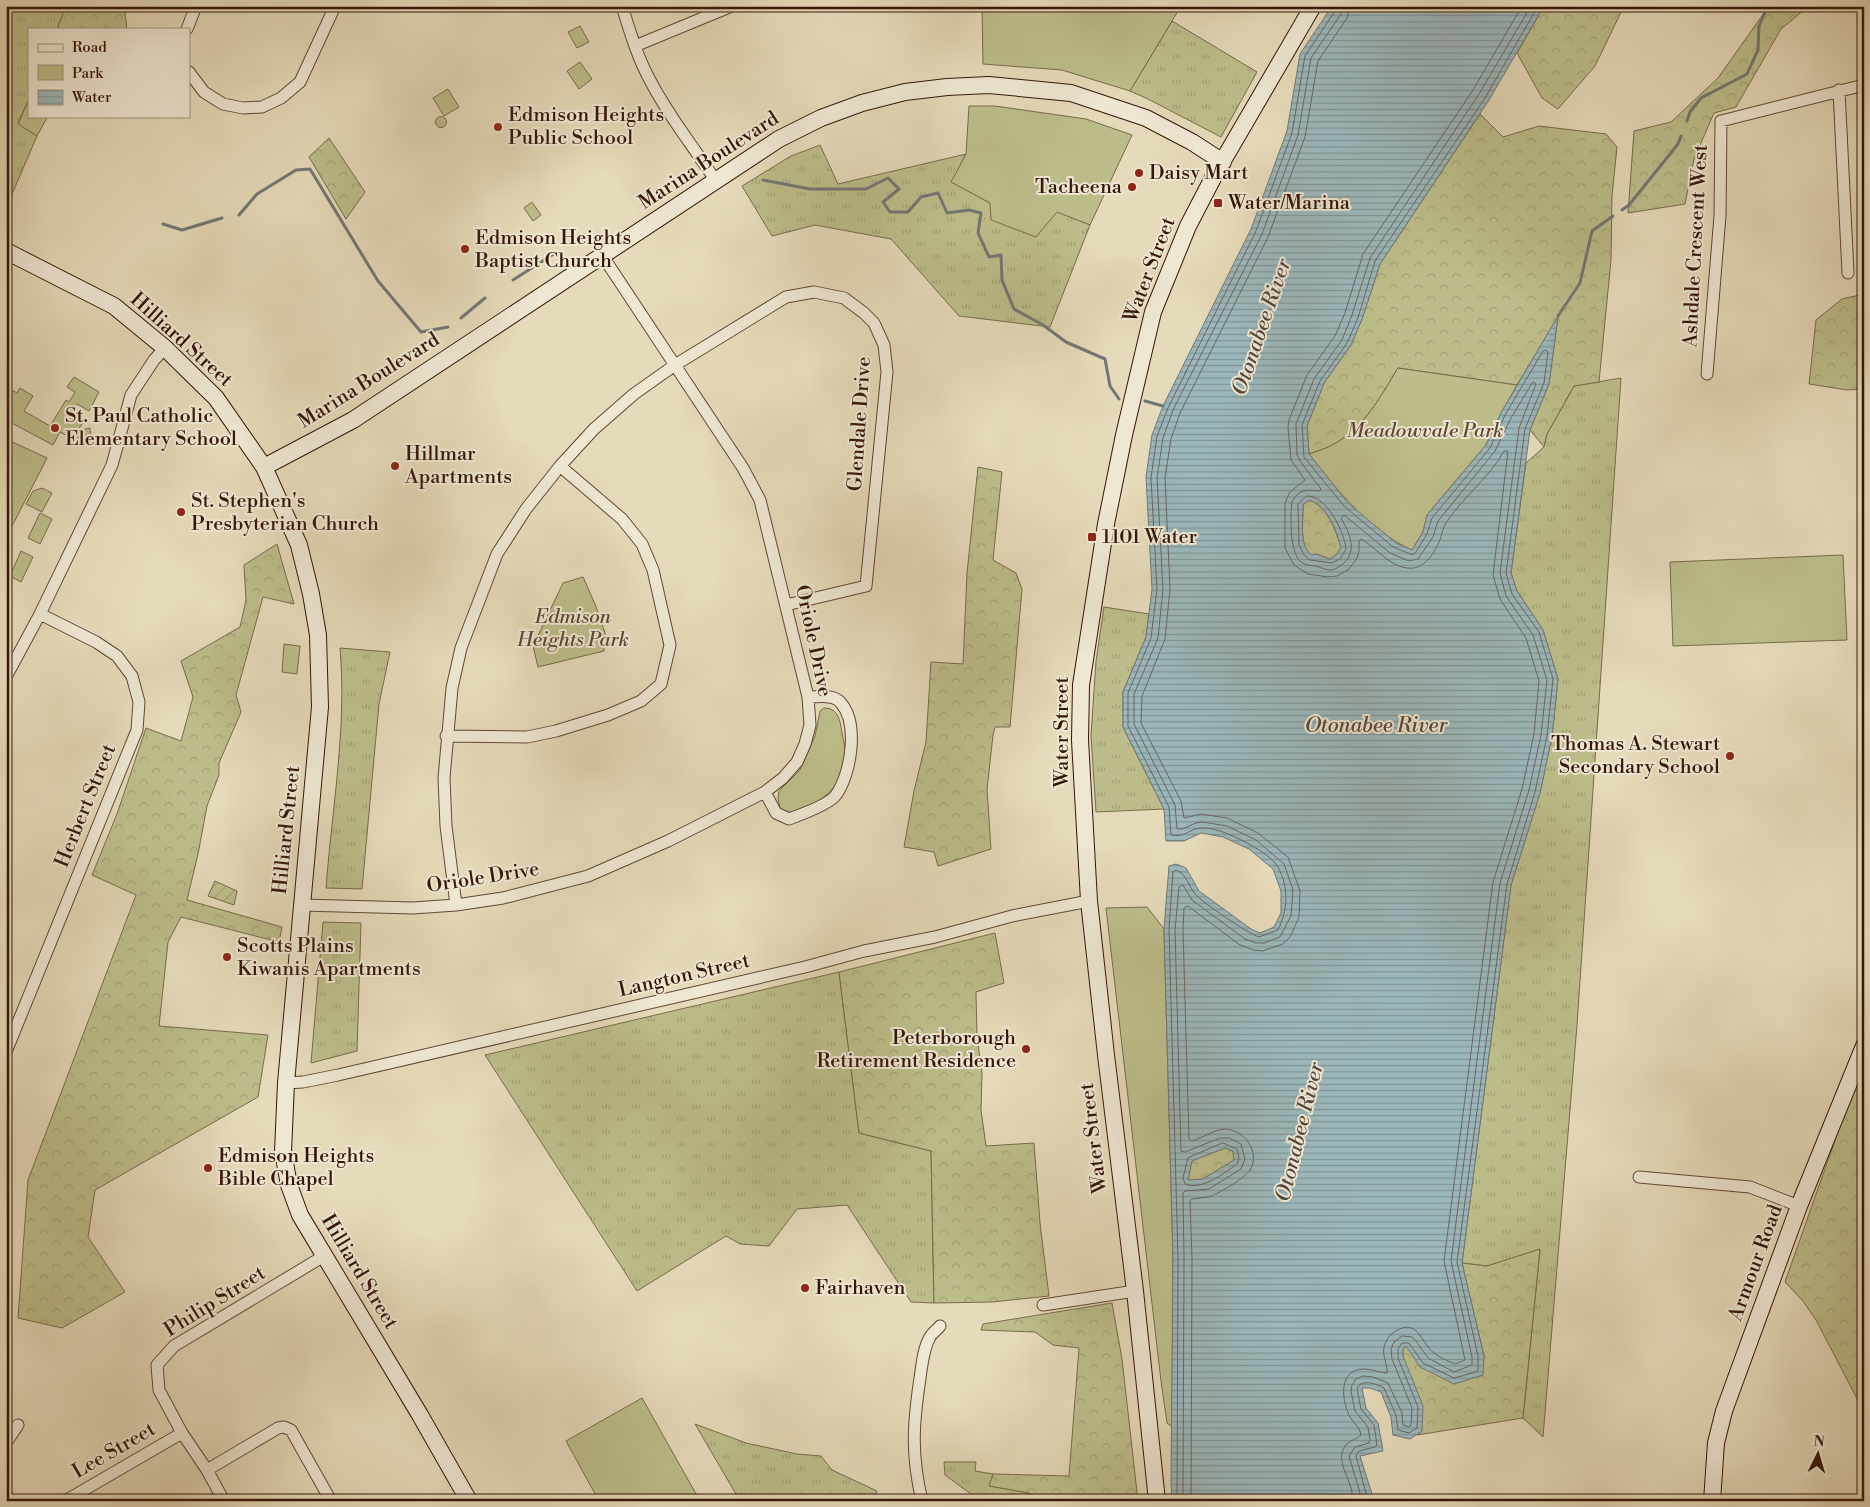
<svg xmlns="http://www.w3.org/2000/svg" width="1870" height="1507" font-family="'Libre Bodoni',serif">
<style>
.grass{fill:url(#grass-tufts);stroke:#796a4a}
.forest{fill:url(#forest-crowns);stroke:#796a4a}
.park{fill:#bcbd8a;stroke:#796a4a}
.garden{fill:url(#garden-furrows);stroke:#796a4a}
.water{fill:url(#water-rules);stroke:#737774;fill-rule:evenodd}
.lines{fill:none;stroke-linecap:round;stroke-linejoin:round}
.shore{stroke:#696662;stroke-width:1}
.stream{stroke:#737774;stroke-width:3}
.street-casing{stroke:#624735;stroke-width:13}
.secondary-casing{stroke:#361609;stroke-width:18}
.street{stroke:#eee7d2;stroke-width:11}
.secondary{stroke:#eee7d2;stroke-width:16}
.poi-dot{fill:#8f2418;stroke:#eee7d2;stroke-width:2}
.labels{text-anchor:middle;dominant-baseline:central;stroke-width:4;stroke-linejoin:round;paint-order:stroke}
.poi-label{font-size:20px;fill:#361609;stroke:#eee7d2;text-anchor:start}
.street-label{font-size:20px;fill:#361609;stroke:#eee7d2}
.park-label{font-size:20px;font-style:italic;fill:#5e4830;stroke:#eee7d2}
.water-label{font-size:21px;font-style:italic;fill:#55463e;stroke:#eee7d2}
</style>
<defs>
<pattern id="grass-tufts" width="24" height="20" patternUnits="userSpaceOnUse" patternTransform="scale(1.25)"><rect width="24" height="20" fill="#bcbd8a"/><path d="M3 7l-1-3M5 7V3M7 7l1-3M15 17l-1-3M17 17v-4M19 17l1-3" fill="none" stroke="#a2a276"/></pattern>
<pattern id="forest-crowns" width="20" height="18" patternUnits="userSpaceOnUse" patternTransform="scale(1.25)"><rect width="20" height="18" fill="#bcbd8a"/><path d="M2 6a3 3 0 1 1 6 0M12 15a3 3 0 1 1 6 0" fill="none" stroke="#a2a276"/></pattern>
<pattern id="garden-furrows" width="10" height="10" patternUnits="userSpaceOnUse" patternTransform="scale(1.25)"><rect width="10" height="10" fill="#bcbd8a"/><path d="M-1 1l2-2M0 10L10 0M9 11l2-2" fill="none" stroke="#a2a276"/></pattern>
<pattern id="water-rules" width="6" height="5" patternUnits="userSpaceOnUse" patternTransform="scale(1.25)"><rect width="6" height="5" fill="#9cb7bb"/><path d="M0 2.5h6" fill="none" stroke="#809496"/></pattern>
</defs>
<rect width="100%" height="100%" fill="#e5dab9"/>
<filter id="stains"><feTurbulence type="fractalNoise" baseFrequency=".004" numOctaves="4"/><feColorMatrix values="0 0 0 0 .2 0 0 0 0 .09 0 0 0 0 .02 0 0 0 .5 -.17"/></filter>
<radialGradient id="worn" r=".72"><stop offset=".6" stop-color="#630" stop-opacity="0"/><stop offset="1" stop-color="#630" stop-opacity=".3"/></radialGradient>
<path class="grass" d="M6,6H66L57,29H29V99L18,123L37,136L6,208Z
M1172,21L1257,72L1221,137L1148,99L1130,91Z
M820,145L838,184L966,154L952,182L990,203L1057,211L1090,225L1050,327L959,316L891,239L815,225L772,236L742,186L791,156Z
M1621,378L1577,1025L1543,1437L1523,1418L1540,1250L1487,1266L1462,1263L1511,885L1540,793L1552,736L1558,679L1543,630L1517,591L1511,573L1526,463L1544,447L1547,434L1574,386Z
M1104,607L1149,614L1146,637L1123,692V727L1164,809L1096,812L1091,736L1096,661Z
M340,648L390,652L379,704L362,889L326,888C332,808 347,728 340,648Z
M323,922L361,923L357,1051L311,1063Z
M839,972L859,1133L931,1151L934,1303L911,1302L847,1205L797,1209L769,1246L740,1244L726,1236L637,1291L485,1055Z
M695,1424L746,1443L797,1454L821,1456L832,1470L877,1491L874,1501H830L817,1498L811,1501H740Z
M944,1462H976L975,1471L993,1474L990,1486L1029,1493L1035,1501H978L975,1497L945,1475Z"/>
<path class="forest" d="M66,6H129L125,13L127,29H57Z
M1544,6H1624L1595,66L1558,109L1542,98L1517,53Z
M1769,6H1809L1781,29L1736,107L1714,113L1694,159L1685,204L1628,213L1634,131L1671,122L1718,78Z
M29,99V116H48L37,136L18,124Z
M1480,114L1503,137L1539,126L1606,134L1617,147L1612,196L1611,260L1599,382L1574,386L1547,434L1544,447L1530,430L1549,384L1558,317L1517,385L1398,368C1381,396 1364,428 1334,444C1326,449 1317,451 1309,454L1307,426L1324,383L1351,345L1362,319L1380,264Z
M329,138L365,192L346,219L309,157Z
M1864,294V389L1847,390L1809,384L1816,320L1842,299Z
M978,467L1002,472L993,560L1016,573L1022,589L1010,727H995L993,735L987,789L991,849L938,866L934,852L904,847L914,791L926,742L931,662L963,664L967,573Z
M1309,500C1327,505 1336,531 1341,548L1336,555L1330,559L1316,554L1312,556C1299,548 1303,521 1303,508V505Z
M277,544L294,604L263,597L236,695L241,712L219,763V775L207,806L198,854L187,900L282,927L279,942L181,917L168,942L159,1026L268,1035L258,1097L95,1190L88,1237L125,1292L62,1328L18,1318L28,1180L136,895L92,875L117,814L146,728L181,741L193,697L181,661L240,627L246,600L244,565Z
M995,933L1004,983L976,992L977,1037L982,1073L981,1110L986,1146L1034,1143L1040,1223L1049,1296L992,1302L934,1303L931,1151L859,1133L839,972Z
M1864,1077V1412L1816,1320L1803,1301L1785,1282L1856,1081Z
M1225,1148L1233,1151L1234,1160L1203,1179L1188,1181L1191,1161Z
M1540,1249L1523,1418L1417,1435L1422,1431L1403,1356V1350L1406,1346L1454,1384L1482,1375L1484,1356L1462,1263L1487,1266Z
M1112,1303L1122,1359L1138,1501H1035L1029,1493L989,1486L993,1474L1069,1476L1079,1348L1053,1345L1035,1332L981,1330L983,1324Z"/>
<path class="park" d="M982,6H1181L1130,91L1062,70L983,64Z
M580,26L589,42L577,48L568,32Z
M580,62L592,79L579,89L567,71Z
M448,89L459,107L444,116L433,98Z
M969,106H995L1086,119L1132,135L1090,225L1057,212L1036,237L991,220L990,203L951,182L966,154Z
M435.5 122a5.5 5.5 0 1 1 11 0a5.5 5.5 0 1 1-11 0Z
M532,202L541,215L533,221L524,208Z
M1398,368L1517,385L1501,413L1486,445L1427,515L1423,532L1412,550C1368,530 1338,491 1309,454C1317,451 1326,449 1334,444C1364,428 1381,396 1398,368Z
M74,377L99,392L89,411L77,404L71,412L84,420L73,439L60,432L53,445L6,420V390L8,388L17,393L20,388L33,396L24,411L50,426L66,400L69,402L75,392L67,387Z
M90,428L91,439L81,442L78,440V433L81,430Z
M6,439L47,458L6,538Z
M42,488L52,493L42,512L26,504L33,491Z
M40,513L52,519L40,544L28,538Z
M21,551L33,557L21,582L10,576Z
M1843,555L1847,640L1673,646L1670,562Z
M583,577L595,604L605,633L604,651L538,667L533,646L563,583Z
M284,644L300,646L297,674L282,672Z
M824,708C839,708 840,721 842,733C844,742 846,750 845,760C843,789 813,810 785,813L780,808L778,799L779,791L800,770L815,736L820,711Z
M1147,907L1164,929L1173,1258L1172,1427L1167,1423L1161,1381L1106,908Z
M642,1398L700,1501H599L566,1441Z"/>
<path class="garden" d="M215,881L237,891L234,905L208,896Z"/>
<path class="water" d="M1332,6H1544L1489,100L1380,264L1362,319L1351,345L1324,383L1307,426L1309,454L1348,503L1396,543L1412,550L1423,532L1427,515L1486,445L1501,413L1558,316L1549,384L1530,430L1511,573L1517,591L1543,630L1558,679L1552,736L1540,793L1511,885L1462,1263L1484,1356L1483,1375L1454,1384L1420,1367L1406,1346L1403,1350V1356L1423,1406L1422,1431L1410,1439L1393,1435L1391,1417L1381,1392L1370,1388H1362L1366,1408L1378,1423L1383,1451L1360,1456L1372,1494L1369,1501H1172L1171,1482L1173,1258L1164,929L1169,866L1176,864L1186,868L1199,891L1251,929L1260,933L1274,927L1281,913V891L1273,869L1249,849L1223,837L1201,833L1184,841H1166L1164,809L1123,727V692L1146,637L1152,589L1146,477L1152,435L1163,406L1251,229L1287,131L1300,54ZM1309,500C1327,505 1337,531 1341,548L1336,555L1330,559L1316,554L1312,555C1299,547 1303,521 1303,508V505ZM1225,1148L1233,1151L1234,1160L1203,1179L1188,1180L1192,1161Z"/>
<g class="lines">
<path class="shore" d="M1307,496C1327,496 1344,531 1346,549L1340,559L1332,563L1310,560L1304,555L1299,545L1298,504Z
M1223,1143L1237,1149L1239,1159L1237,1164C1224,1173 1202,1191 1185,1184L1183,1178L1188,1158Z
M1177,1501L1178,1258L1169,929L1173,872L1176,870C1187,874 1188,885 1195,894C1203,903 1247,933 1259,937L1278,930C1288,910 1289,887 1278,867C1272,856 1248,843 1237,838C1227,833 1212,827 1200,828C1189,829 1185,838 1171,835L1169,807L1128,726V693L1151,638L1157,589L1151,478L1157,436L1168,408L1256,231L1292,133L1305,56L1335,11L1336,6
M1183,1501L1184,1258L1183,1193L1185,1191L1209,1189L1241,1169L1245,1159L1241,1144L1229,1138H1220L1185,1152L1181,1151L1175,930L1179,887L1183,885L1192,900L1245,939L1256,943H1264L1280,937L1291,916L1293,890L1284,864L1256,840L1227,826L1203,822L1196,823L1182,829H1177L1175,805L1134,724V694L1158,638L1163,589L1157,478L1163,438L1173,410L1262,234L1298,135L1311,58L1341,14L1342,6
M1191,1501L1192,1258L1190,1201L1192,1199C1197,1198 1203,1198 1208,1197C1217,1195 1245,1178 1250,1170C1261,1152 1244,1129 1224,1129C1214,1130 1202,1138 1192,1141L1189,1139L1183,930L1184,908L1188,906L1240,945L1254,950L1262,951L1283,944L1290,937L1299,917L1300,891L1288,857L1258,833L1227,818L1201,814L1184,818L1181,801L1141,723L1142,696L1165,639L1170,589L1165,478L1171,439L1180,413L1268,237L1305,137L1318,61L1347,18L1350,6
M1351,1501C1351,1498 1352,1495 1352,1493C1350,1477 1335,1461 1345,1446C1350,1440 1357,1439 1361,1435C1360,1427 1352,1422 1349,1415C1341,1398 1339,1369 1364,1369C1373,1369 1380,1373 1387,1373C1388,1365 1382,1356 1384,1347C1386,1340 1390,1334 1396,1331C1418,1317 1422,1345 1434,1353C1440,1358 1448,1361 1455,1364L1465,1360L1444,1261L1493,882L1522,789L1534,734L1539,681L1526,638L1500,599L1493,575L1508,451H1504C1490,477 1462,498 1446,523C1443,527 1442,533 1441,537C1437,549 1427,566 1414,568C1393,571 1377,548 1361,539L1359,541V551L1357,558L1349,569L1337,576L1328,577L1308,574L1294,565L1285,548V503L1290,492L1305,480L1291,460L1288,427L1289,420L1307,375L1335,336L1345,313L1363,254L1473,90L1522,6
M1359,1501L1360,1493L1349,1456L1355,1447L1369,1443L1370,1440L1368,1427L1355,1411L1351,1391L1352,1385L1356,1379L1363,1376L1373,1377L1388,1383L1402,1413L1403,1425L1409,1427L1411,1425L1412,1408L1392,1359L1391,1349L1394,1342L1402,1336L1412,1337L1416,1341L1428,1358L1454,1372L1472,1365V1357L1451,1261L1500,883L1529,790L1541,735L1547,680L1533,635L1506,596L1500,573L1519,428L1536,384L1534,382L1532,383L1511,418L1495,451L1438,521L1433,537L1418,559L1409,561L1390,553L1344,515L1341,518C1350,533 1359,554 1340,566C1337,568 1334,570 1330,570C1325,570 1320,567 1315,566C1308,565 1303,565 1298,559C1290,546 1290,517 1292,502C1298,490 1307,489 1319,491L1321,489L1300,461L1297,455L1296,424L1314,379L1342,340L1352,315L1370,258L1479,94L1531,6
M1365,1501L1366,1493L1356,1456L1359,1451L1375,1447L1377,1445L1374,1425L1361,1409L1357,1389L1359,1385C1367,1380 1376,1384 1384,1388L1396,1415L1398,1430L1409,1433L1417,1428L1418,1407L1398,1358V1349L1402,1343H1409L1423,1363L1454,1378L1476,1372L1478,1370V1356L1457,1262L1507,884L1535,792L1547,736L1553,679L1539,632L1512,594L1506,573L1525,429L1544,383L1548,352L1546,350L1543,351L1505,415L1490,448L1432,518L1427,534L1416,552L1413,555L1393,547L1344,506L1304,457L1302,425L1320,381L1347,343L1358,318L1375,261L1485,98L1538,6"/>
<path class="stream" d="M1687,121L1690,112L1701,98L1747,74L1758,50L1759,26L1765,12L1771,6
M763,180L810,189H866L888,178L899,189L883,202L890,212H908L921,197L938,193L947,213L969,210L981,213L978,233L989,257L1001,255L1002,280L1014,309L1043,325L1066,342L1105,359L1110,386L1119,399
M1622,210L1629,205L1678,144L1681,136
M239,215L257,194L296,170L310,169L378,281L421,332L448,327
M163,224L182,230L222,218
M513,280L555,253
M1558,316L1580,283L1592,231L1613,216
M461,318L485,298
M1145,401L1163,406"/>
<g class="street-casing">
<path id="street" d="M622,6C630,32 638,59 651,82C669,117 694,147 715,180
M187,29L196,6
M635,46L732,6
M189,72L204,92L223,104L243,108L262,107L281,98L300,82L335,6
M1839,90L1848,273
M1707,374L1720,216L1721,121L1864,85
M6,677L40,614L112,465L131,395L154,360L165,348
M446,736L527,737L556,731L608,715L641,701L661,684L670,645L653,570L642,544L622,519L560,466
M765,792L776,813L789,819C800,815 830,804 836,795C851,774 859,724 841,703C834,694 819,697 808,697
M301,905L413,908L456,905L503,898L588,876L668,841L753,798L765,792L783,778L797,762L805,744L810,725L808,697L760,500L743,468L602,255
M456,905L446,826L444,778L452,688L461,648L497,554L526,509L560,466L594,429L634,394L675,365L786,297L814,292L844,298L864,313L874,323L884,345L887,372L866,586L786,605
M6,1052L137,730L139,702L132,676L117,656L96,642L40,614
M286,1083L303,1082L338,1075L805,967L864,951L935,937L1012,916L1089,901
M1639,1177L1750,1187L1799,1206
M1043,1305L1135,1291
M6,1443L18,1425
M207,1470L278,1428L284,1427L291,1430L331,1501
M65,1501L182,1433
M224,1501L207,1470L182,1433L159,1390L157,1365L174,1346L324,1256
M922,1501C911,1454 913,1425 920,1378C922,1365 923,1349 930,1337C932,1333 937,1330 940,1326"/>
</g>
<g class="secondary-casing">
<path id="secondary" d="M6,251L114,306L165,348L216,398L264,467L299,545L311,594L318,635L320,707L286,1083L283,1152L289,1185L300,1215L420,1415L469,1501
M264,467L353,420L779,139L821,118L862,103L905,92L947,87L989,85L1071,93L1146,118L1192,142L1223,162
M1157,1501L1135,1291L1106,1055L1089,901L1080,740L1081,685L1106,524L1124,435L1153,312L1188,226L1214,176L1313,6
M1712,1501L1716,1443L1724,1411L1799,1206L1864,1046"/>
</g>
<use href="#street" class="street"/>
<use href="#secondary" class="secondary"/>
</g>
<g class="poi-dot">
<circle cx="498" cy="127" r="5"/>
<circle cx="1139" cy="173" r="5"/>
<circle cx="1132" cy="187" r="5"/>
<rect x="1213" y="198" width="10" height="10" rx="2.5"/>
<circle cx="465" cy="249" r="5"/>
<circle cx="55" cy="428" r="5"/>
<circle cx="395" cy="466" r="5"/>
<circle cx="181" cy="512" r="5"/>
<rect x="1087" y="532" width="10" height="10" rx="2.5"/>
<circle cx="1730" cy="756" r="5"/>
<circle cx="227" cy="957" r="5"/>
<circle cx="1026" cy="1049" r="5"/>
<circle cx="208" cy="1168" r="5"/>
<circle cx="805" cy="1288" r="5"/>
</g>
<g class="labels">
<g class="poi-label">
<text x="508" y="115">Edmison Heights<tspan x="508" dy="23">Public School</tspan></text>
<text x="1149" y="173">Daisy Mart</text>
<text x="1122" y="187" text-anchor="end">Tacheena</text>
<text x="1228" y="203">Water/Marina</text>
<text x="475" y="238">Edmison Heights<tspan x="475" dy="23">Baptist Church</tspan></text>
<text x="65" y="416">St. Paul Catholic<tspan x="65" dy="23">Elementary School</tspan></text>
<text x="405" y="454">Hillmar<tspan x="405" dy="23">Apartments</tspan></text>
<text x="191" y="501">St. Stephen's<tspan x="191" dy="23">Presbyterian Church</tspan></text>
<text x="1102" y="537">1101 Water</text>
<text x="1720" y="744" text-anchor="end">Thomas A. Stewart<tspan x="1720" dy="23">Secondary School</tspan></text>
<text x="237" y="946">Scotts Plains<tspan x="237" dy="23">Kiwanis Apartments</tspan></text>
<text x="1016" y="1038" text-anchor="end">Peterborough<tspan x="1016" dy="23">Retirement Residence</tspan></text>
<text x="218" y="1156">Edmison Heights<tspan x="218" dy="23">Bible Chapel</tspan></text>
<text x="815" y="1288">Fairhaven</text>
</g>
<g class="street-label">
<text transform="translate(709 161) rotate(-33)">Marina Boulevard</text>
<text transform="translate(1696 246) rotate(-87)">Ashdale Crescent West</text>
<text transform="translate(1150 270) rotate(-69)">Water Street</text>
<text transform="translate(181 340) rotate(42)">Hilliard Street</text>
<text transform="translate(369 381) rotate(-32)">Marina Boulevard</text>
<text transform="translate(860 424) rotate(-86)">Glendale Drive</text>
<text transform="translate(813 641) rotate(78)">Oriole Drive</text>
<text transform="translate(1062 732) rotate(-90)">Water Street</text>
<text transform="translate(86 806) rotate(-68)">Herbert Street</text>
<text transform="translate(287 830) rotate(-84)">Hilliard Street</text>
<text transform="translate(483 878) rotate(-9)">Oriole Drive</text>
<text transform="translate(684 976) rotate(-13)">Langton Street</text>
<text transform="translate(1094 1138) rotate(-97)">Water Street</text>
<text transform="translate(1756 1263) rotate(-70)">Armour Road</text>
<text transform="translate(359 1272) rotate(59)">Hilliard Street</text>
<text transform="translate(215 1302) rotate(-32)">Philip Street</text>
<text transform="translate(114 1451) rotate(-30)">Lee Street</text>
</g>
<g class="park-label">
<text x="1425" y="431">Meadowvale Park</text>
<text x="573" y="617">Edmison<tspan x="573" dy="23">Heights Park</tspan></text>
</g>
<g class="water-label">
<text transform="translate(1262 327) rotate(-71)">Otonabee River</text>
<text x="1376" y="726">Otonabee River</text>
<text transform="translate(1300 1132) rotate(-76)">Otonabee River</text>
</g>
</g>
<rect width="1870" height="1507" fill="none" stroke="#e5dab9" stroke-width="25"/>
<rect x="8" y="8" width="1855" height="1492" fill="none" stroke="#361609" stroke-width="2.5"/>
<rect x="12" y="12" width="1845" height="1482" fill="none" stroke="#361609"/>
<rect x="28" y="28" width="162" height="90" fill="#eee7d2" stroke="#a49382"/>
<rect x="38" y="44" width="25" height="8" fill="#eee7d2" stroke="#a49382"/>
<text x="72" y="52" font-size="15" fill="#361609">Road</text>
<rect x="38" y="65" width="25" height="15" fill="#bcbd8a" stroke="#a49382"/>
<text x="72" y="78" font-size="15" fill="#361609">Park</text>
<rect x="38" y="90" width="25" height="15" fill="url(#water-rules)" stroke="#a49382"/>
<text x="72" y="102" font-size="15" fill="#361609">Water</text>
<g transform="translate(1818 1454) rotate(5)" stroke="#eee7d2" stroke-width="4" paint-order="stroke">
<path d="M0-4L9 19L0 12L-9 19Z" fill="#361609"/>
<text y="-8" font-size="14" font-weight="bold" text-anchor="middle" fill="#361609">N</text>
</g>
<rect width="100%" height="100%" filter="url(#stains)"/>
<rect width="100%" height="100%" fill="url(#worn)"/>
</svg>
